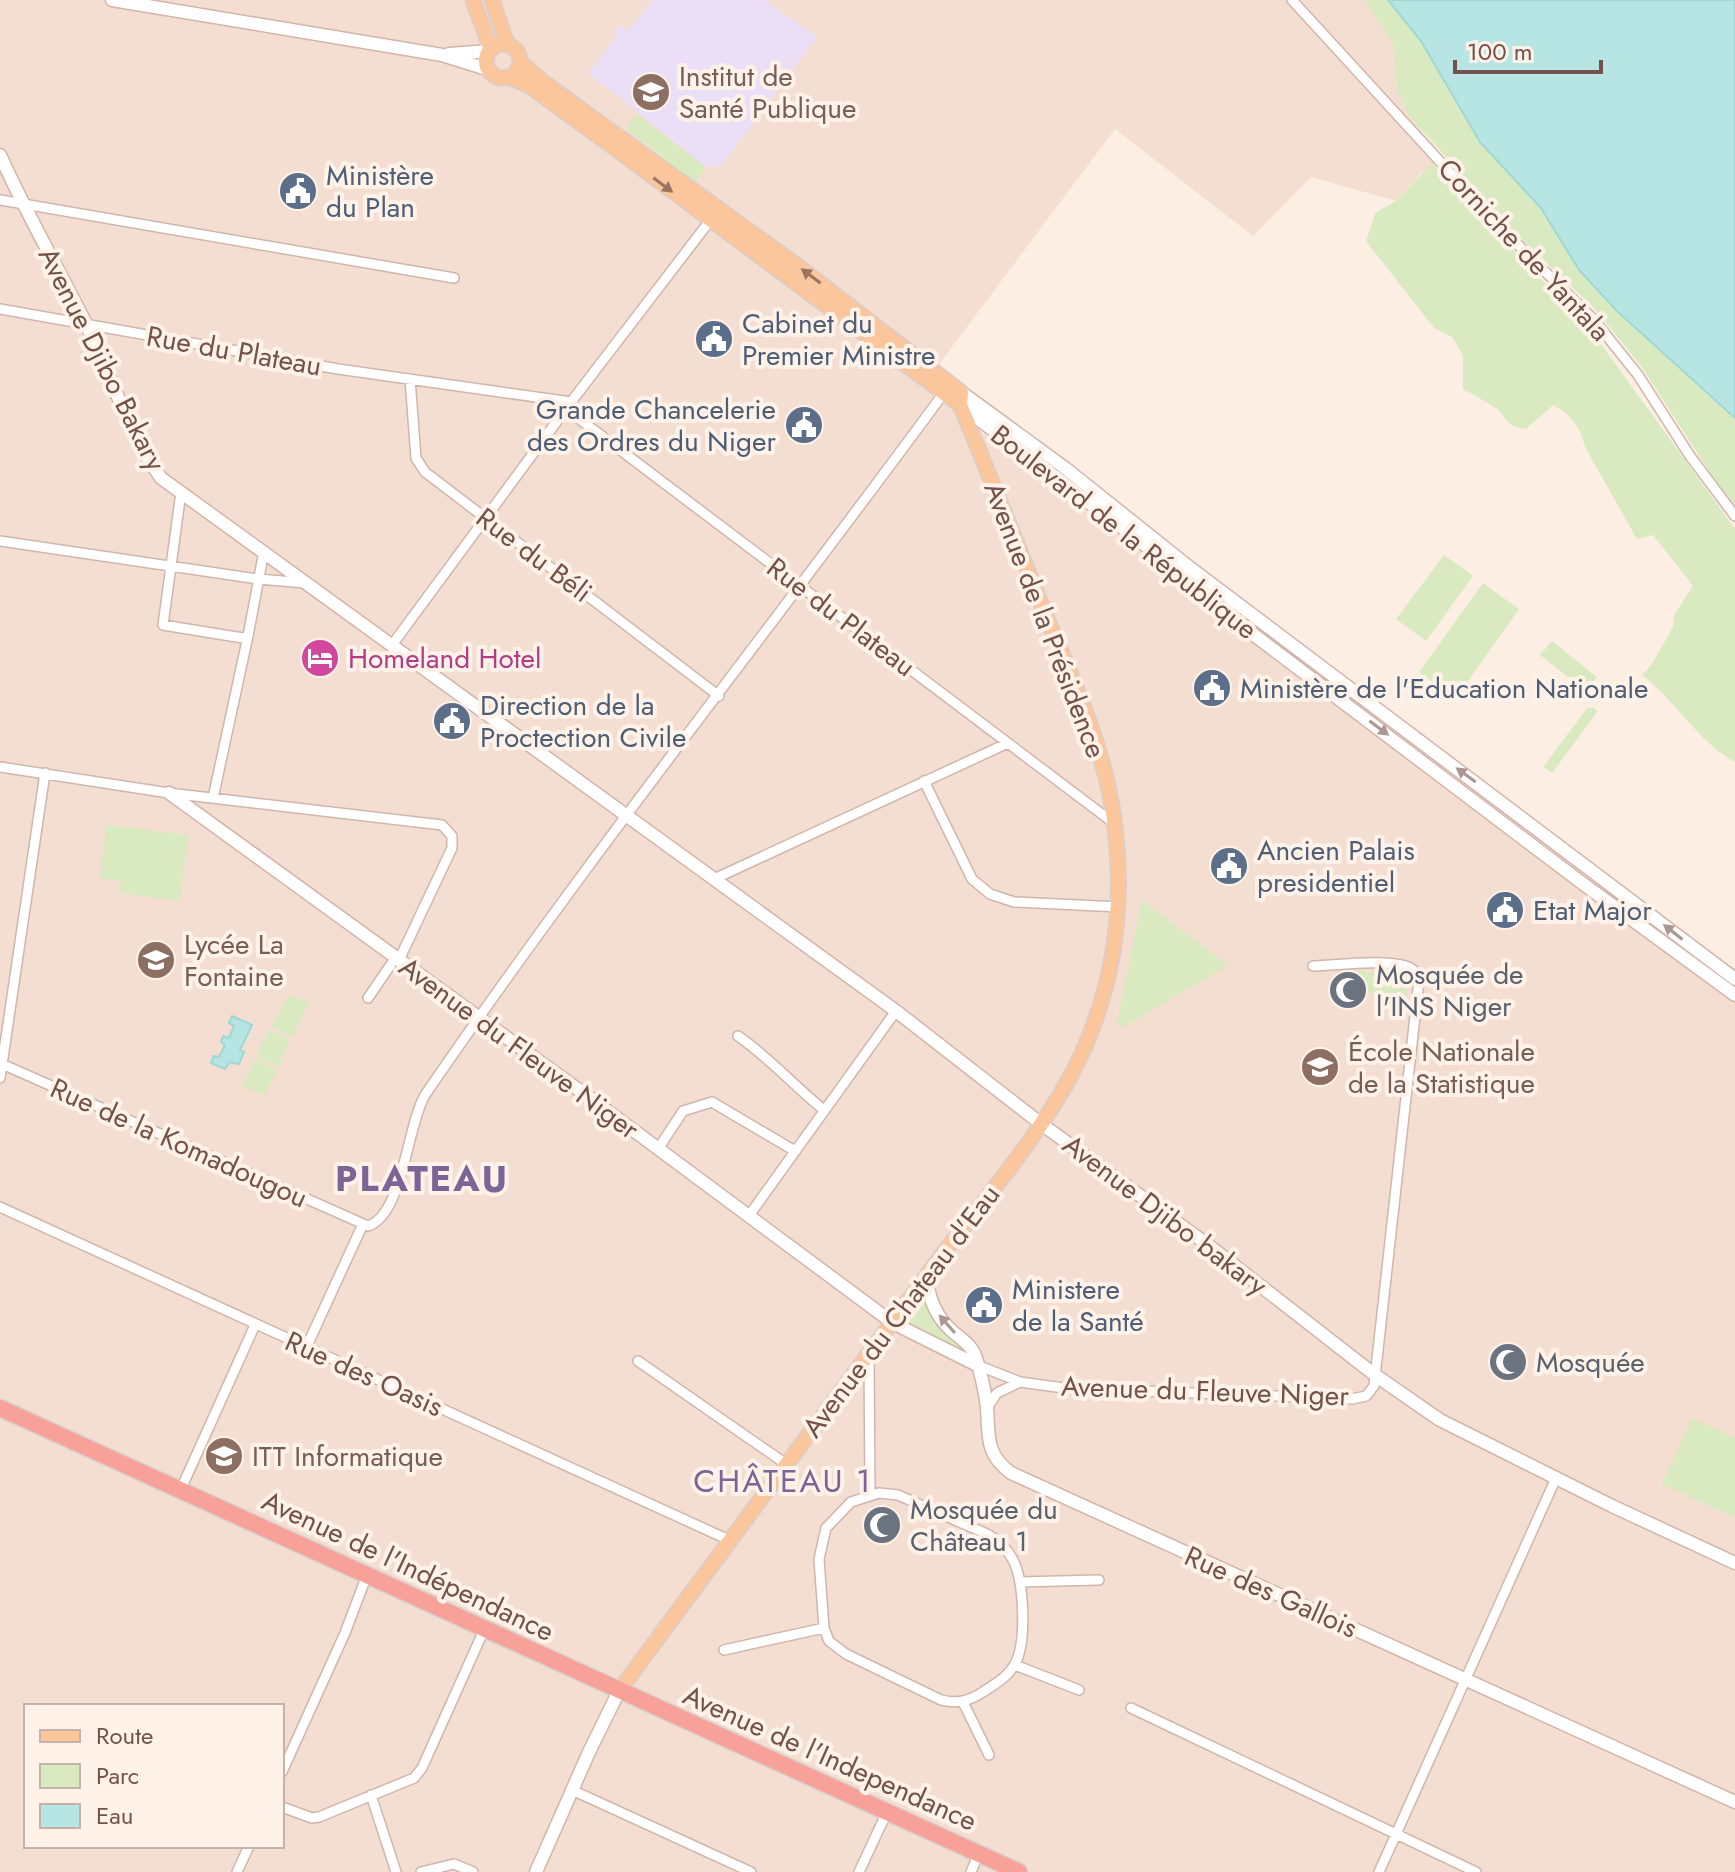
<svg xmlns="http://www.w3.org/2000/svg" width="1735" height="1872" font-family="Jost,sans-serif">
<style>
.residential{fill:#f4ded1;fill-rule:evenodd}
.education{fill:#ebdff8}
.green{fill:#d9eac1}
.water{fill:#b7e5e4;stroke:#9dd7d6;stroke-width:2}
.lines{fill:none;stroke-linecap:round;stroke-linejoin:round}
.street-casing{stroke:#cfb6ac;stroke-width:12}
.secondary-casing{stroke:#d2b4a9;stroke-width:15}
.primary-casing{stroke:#d8cecc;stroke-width:17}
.highway-casing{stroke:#d8cecc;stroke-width:19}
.street{stroke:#fff;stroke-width:9}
.secondary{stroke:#fff;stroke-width:12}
.primary{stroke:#fbc69b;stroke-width:14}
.highway{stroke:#f7a199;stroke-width:16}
.oneway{fill:#9c7462}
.oneway2{fill:#ac9792}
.labels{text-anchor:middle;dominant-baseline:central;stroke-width:8;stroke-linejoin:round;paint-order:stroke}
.education-label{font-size:28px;fill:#785e54;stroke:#fff2e9;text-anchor:start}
.service-label{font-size:28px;fill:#4e5e75;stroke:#fff2e9;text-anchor:start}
.street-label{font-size:28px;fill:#745149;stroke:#fff2e9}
.hotel-label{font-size:28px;fill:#b23c85;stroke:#fff2e9;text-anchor:start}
.worship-label{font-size:28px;fill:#5b616d;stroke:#fff2e9;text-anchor:start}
.quarter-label{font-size:32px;letter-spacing:2px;fill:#7d6497;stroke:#fff2e9}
.district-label{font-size:36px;font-weight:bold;letter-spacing:2px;fill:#7d6497;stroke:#fff2e9}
</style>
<rect width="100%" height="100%" fill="#fceee3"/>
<path class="residential" d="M0,0H1364L1367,3L1394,45L1408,115L1443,156L1421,173L1396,201L1311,177L1253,236L1115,129L922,387L1735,999V1872H0ZM26,1706H282V1846H26Z"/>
<path class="education" d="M653,0H764L817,37L721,166L706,167L588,73L618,35L615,31L620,25L628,31Z"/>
<path class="green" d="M1364,0H1388L1421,41L1480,142L1541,208L1579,270L1617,311L1735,418V505L1716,482L1641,366L1592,306L1516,234L1408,115L1397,90L1394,45Z
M637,114L706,167L695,182L626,129Z
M1432,163L1595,336L1735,529V762C1697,741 1676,701 1642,675L1652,664L1673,627L1674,615L1693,586L1653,535L1637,539L1586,449L1579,429L1566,413L1553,405L1526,429C1504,427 1508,416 1494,407C1484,400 1473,395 1463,389V355L1452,337L1434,328L1366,241L1375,213L1396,201Z
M1444,555L1473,576L1426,641L1396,619Z
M1483,583L1519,609L1456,698L1419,672Z
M1552,641L1597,677L1586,691L1540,655Z
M1587,708H1594L1598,711L1552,773L1543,767Z
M106,825L188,835L180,901L119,893L120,881L100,878Z
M1142,900L1228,965L1124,1027L1117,1023Z
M1357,969L1395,978L1407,984L1404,1014L1363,988L1366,983Z
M289,995L309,1003L292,1037L272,1027Z
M269,1029L290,1040L278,1067L256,1057Z
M255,1059L277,1070L264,1096L242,1085Z
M924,1298L971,1352L968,1356L907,1320Z
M1692,1418L1735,1438V1518L1662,1484Z"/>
<path class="water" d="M1388,0H1735V418L1617,311L1579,270L1541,208L1480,142L1421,41Z
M232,1016L252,1025L240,1050L244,1052L239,1064L230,1062L225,1069L211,1063L214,1056L219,1057L225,1045L221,1042L223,1036L229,1038L234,1026L229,1023Z"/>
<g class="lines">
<g class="street-casing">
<path id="street" d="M1292,0L1499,226L1594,320L1638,375L1690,456L1735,516
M0,200L454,278
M0,309L338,369L571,402
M410,379L416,458L425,472L719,696
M566,409L1115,824
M181,492L163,625L243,638L248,636L264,551
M0,541L258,579L306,583
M392,645L571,402L712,218
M0,767L169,793L442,825L452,836V848L399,960
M924,781L972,879L990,894L1014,902L1119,907
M213,798L248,636
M714,879L1008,743
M368,998L396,957
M738,1036C770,1058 794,1086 824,1110
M2,1064L368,1226C403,1215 407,1125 425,1095C590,854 773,626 946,390
M0,1078L45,773
M658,1149L683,1111L712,1102L795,1151
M0,1207L729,1540
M748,1217L896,1011
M306,1348L363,1224
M869,1354L870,1494
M638,1361L786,1464
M977,1365L1020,1382L1064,1388L1352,1399L1366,1396L1374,1386L1419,980C1417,973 1414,968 1406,966C1383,959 1338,965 1313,966
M987,1408L997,1393L1020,1382
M181,1489L255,1325
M879,1493L898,1495L987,1534C998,1540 1007,1548 1013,1560C1024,1581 1027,1642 1015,1664C1008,1677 995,1684 983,1692C969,1701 958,1704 941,1700L846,1654L829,1641L824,1628L819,1559L826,1528L851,1502Z
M1020,1582L1099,1580
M724,1650L824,1628
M1015,1665L1079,1690
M963,1702L989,1755
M1131,1708L1476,1872
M282,1772L345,1633L367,1575
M572,1790L751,1872
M371,1795L396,1872
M282,1807L312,1818L319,1817L414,1778L422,1768L484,1630
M237,1872L249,1846
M421,1872L454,1864L473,1872
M859,1872L887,1812
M971,1872L979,1853
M1379,1872L1556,1478"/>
</g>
<g class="secondary-casing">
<path id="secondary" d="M112,0L442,55L490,70
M449,54L489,51
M0,155C26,213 58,268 86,324C111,375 128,432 161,478L896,1011L1040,1123L1208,1245L1375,1375L1440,1420L1612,1506L1735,1563
M961,392L1065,468L1189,567L1735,979
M960,405L1153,551L1237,622L1582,883L1735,995
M169,793L594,1101L893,1323L977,1365
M926,1276C929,1298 935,1316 952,1331C962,1340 972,1345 976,1358C981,1374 985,1391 987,1407C989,1436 985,1454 1011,1473L1735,1802
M536,1872L589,1752L619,1691"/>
</g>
<g class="primary-casing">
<path id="primary" d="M473,0L491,50
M492,0L507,44
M486 61a17 17 0 1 1 34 0a17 17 0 1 1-34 0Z
M520,62L543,82L799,267L961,392L960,405C989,473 1016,542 1044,611C1073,681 1107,751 1115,828C1124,903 1116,974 1086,1044C1052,1125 979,1204 927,1275C824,1414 721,1552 619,1691
M508,77L528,85L605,141L960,405"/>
</g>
<g class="highway-casing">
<path id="highway" d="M0,1408L1019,1872"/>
</g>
<use href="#street" class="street"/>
<use href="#secondary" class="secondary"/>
<use href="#primary" class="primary"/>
<use href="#highway" class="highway"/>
</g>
<defs><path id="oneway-solid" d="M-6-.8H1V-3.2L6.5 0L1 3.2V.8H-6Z" transform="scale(2)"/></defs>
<g class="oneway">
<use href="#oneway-solid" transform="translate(663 185) rotate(37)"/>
<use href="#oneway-solid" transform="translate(811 276) rotate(-143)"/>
</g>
<g class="oneway2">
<use href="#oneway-solid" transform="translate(1379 728) rotate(37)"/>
<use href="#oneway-solid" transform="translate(1466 775) rotate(-144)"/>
<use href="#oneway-solid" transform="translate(1673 932) rotate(-142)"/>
<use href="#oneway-solid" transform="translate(947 1324) rotate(-131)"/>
</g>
<defs>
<g id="university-disc" transform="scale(2)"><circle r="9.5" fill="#8d6e63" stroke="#fff2e9"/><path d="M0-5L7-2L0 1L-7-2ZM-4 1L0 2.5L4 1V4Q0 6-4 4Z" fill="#fff"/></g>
<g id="civic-disc" transform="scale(2)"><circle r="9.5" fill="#5c6f8a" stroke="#fff2e9"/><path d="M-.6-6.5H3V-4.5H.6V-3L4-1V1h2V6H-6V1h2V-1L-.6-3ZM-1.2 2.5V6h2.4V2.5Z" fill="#fff"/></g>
<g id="hotel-disc" transform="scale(2)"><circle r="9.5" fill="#d1479c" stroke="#fff2e9"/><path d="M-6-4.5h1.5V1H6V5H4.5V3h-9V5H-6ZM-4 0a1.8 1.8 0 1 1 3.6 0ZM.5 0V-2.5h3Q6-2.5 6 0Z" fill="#fff"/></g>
<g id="school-disc" transform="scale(2)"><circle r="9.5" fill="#8d6e63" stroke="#fff2e9"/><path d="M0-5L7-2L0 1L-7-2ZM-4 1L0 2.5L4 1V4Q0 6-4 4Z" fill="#fff"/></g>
<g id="mosque-disc" transform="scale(2)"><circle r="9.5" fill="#6b7280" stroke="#fff2e9"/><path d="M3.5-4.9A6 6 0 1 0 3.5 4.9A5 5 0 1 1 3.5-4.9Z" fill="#fff"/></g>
</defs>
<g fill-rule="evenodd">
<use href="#university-disc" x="651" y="92"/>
<use href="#civic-disc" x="298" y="191"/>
<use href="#civic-disc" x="714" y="339"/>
<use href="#civic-disc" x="804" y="425"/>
<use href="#hotel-disc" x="320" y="658"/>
<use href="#civic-disc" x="1212" y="688"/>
<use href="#civic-disc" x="452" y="721"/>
<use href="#civic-disc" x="1229" y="866"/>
<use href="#civic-disc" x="1505" y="910"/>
<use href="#school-disc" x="156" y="960"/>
<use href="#mosque-disc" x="1348" y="990"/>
<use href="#university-disc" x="1320" y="1067"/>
<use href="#civic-disc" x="984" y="1305"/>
<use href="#mosque-disc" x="1508" y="1362"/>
<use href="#university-disc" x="224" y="1456"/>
<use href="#mosque-disc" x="882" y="1525"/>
</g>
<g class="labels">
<g class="education-label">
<text x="679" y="76">Institut de<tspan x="679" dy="32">Santé Publique</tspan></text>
<text x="184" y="944">Lycée La<tspan x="184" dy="32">Fontaine</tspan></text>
<text x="1348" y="1051">École Nationale<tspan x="1348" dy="32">de la Statistique</tspan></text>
<text x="252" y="1456">ITT Informatique</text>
</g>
<g class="service-label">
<text x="326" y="175">Ministère<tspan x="326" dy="32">du Plan</tspan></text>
<text x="742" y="323">Cabinet du<tspan x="742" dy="32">Premier Ministre</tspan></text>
<text x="776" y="409" text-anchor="end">Grande Chancelerie<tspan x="776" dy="32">des Ordres du Niger</tspan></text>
<text x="1240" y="688">Ministère de l'Education Nationale</text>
<text x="480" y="705">Direction de la<tspan x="480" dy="32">Proctection Civile</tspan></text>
<text x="1257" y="850">Ancien Palais<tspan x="1257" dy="32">presidentiel</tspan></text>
<text x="1533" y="910">Etat Major</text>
<text x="1012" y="1289">Ministere<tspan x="1012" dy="32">de la Santé</tspan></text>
</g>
<g class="street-label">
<text transform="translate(1524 250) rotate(47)">Corniche de Yantala</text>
<text transform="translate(234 351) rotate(10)">Rue du Plateau</text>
<text transform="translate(102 359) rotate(63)">Avenue Djibo Bakary</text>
<text transform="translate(1124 532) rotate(38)">Boulevard de la République</text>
<text transform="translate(534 555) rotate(37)">Rue du Béli</text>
<text transform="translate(841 617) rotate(37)">Rue du Plateau</text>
<text transform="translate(1045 620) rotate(69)">Avenue de la Présidence</text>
<text transform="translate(519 1048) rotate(36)">Avenue du Fleuve Niger</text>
<text transform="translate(179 1143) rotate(24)">Rue de la Komadougou</text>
<text transform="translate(1165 1215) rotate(37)">Avenue Djibo bakary</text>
<text transform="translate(901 1311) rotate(-53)">Avenue du Chateau d'Eau</text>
<text transform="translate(364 1374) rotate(24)">Rue des Oasis</text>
<text transform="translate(1205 1391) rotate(2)">Avenue du Fleuve Niger</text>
<text transform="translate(408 1566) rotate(25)">Avenue de l'Indépendance</text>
<text transform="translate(1271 1592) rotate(24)">Rue des Gallois</text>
<text transform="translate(830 1758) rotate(24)">Avenue de l'Independance</text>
</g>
<g class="hotel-label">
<text x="348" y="658">Homeland Hotel</text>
</g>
<g class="worship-label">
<text x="1376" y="974">Mosquée de<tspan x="1376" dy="32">l'INS Niger</tspan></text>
<text x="1536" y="1362">Mosquée</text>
<text x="910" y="1509">Mosquée du<tspan x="910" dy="32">Château 1</tspan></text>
</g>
<g class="quarter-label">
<text x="783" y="1481">CHÂTEAU 1</text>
</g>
<g class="district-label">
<text x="422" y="1178">PLATEAU</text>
</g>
</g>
<rect x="24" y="1704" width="260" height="144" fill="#fff2e9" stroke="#c7b2a9" stroke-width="2"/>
<rect x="40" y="1730" width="40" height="12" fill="#fbc69b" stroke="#c7b2a9" stroke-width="2"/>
<text x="96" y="1744" font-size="24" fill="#745149">Route</text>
<rect x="40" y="1764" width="40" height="24" fill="#d9eac1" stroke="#c7b2a9" stroke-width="2"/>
<text x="96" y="1784" font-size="24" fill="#745149">Parc</text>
<rect x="40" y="1804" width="40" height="24" fill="#b7e5e4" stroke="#c7b2a9" stroke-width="2"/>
<text x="96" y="1824" font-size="24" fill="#745149">Eau</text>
<path d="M1455 60v12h146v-12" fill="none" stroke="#745149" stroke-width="4"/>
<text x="1467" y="60" font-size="24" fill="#745149" stroke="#fff2e9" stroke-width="6" paint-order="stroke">100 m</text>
</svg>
